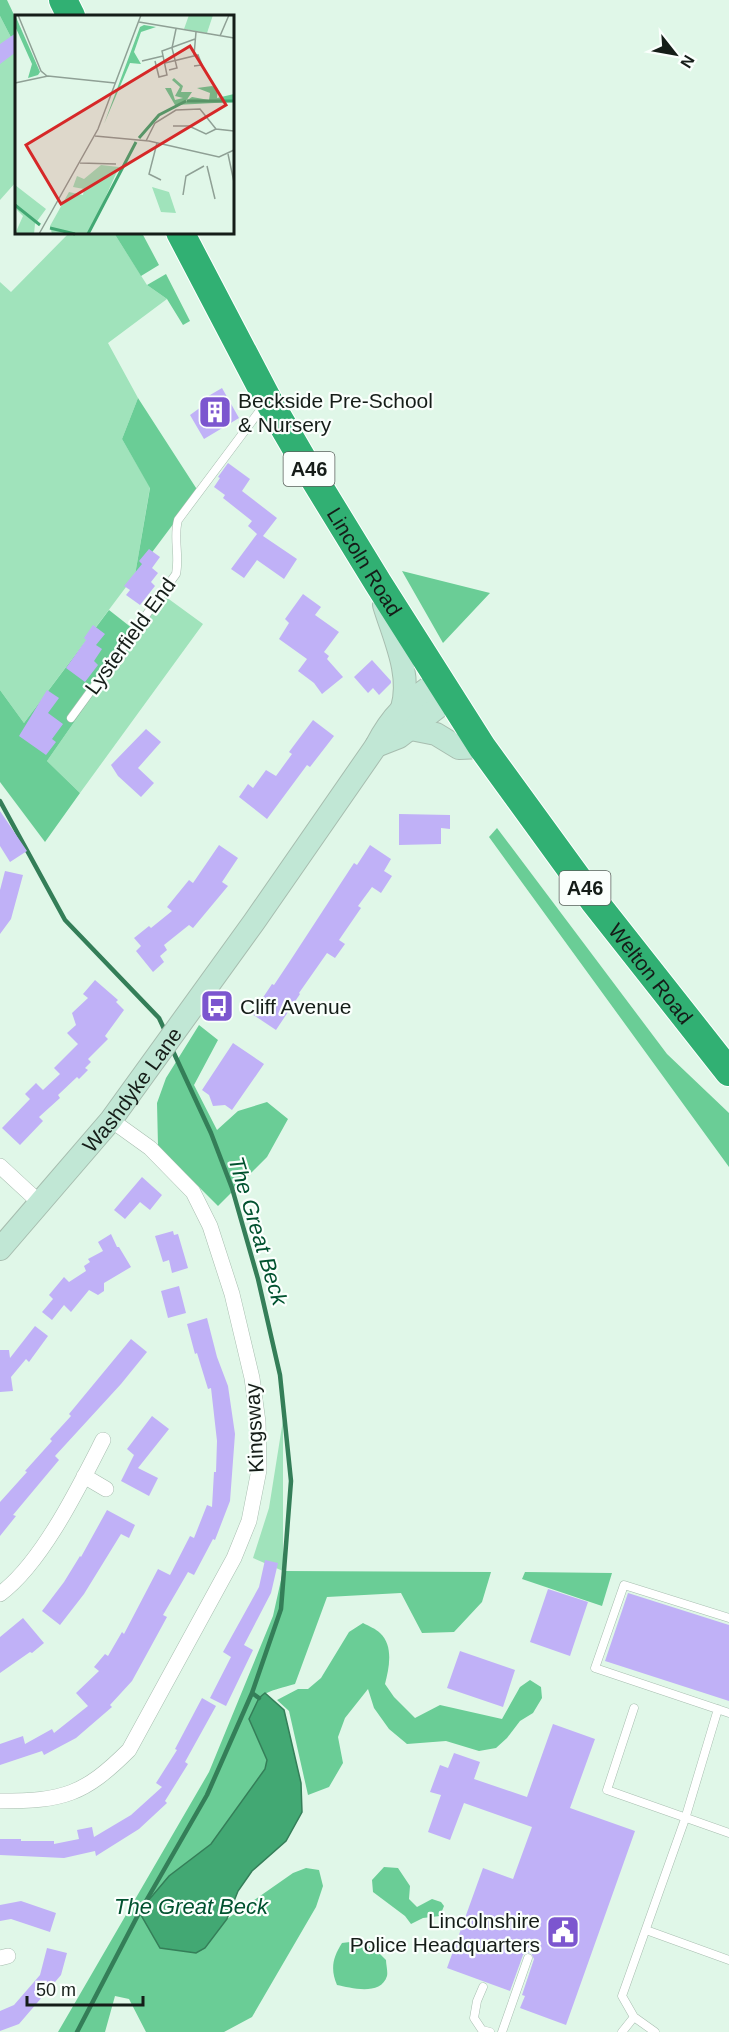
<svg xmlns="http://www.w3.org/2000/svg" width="729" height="2032" font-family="Arial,sans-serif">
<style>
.green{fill:#a0e3bb}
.forest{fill:#6acd96}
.water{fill:#42a873;stroke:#347e58;stroke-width:1.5}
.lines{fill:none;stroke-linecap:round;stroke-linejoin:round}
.stream{stroke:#347e58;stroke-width:4.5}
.building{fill:#c0b1f7}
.lane-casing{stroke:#a7bdaf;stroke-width:9}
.street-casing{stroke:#a7bdaf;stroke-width:16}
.secondary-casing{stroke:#a7bdaf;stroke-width:24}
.highway-casing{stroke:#fff;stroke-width:30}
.lane{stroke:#fff;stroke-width:8}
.street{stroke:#fff;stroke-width:15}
.secondary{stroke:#c1e7d5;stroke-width:22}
.highway{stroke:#31b073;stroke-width:28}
.labels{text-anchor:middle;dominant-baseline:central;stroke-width:4.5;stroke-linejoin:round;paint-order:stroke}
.shield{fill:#fafffc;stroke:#5a615c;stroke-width:1.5}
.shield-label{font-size:20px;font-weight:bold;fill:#151d18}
.poi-label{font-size:21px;fill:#151d18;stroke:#fafffc;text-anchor:start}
.street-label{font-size:21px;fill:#151d18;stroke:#fafffc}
.water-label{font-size:22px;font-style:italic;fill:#00522f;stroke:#fafffc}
.inset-river{fill:none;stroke:#42a873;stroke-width:3}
.inset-road{fill:none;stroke:#8fa095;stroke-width:1.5}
.view{fill:#d62828;fill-opacity:0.15;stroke:#d62828;stroke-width:3}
.inset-edge{fill:none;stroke:#151d18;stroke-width:3}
</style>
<rect width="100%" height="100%" fill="#e0f7e8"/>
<path class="green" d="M0,16L16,47V182L0,200Z
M69,233H114L147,285L167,299L108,343L138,398L122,439L150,487L135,575L24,723L0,690V282L11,292Z
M166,597L203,624L80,793L47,761L137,632Z
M283,1420V1571L253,1558L269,1508Z"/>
<path class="forest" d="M0,0H7L16,19V47L0,16Z
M114,233H142L159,265L141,276Z
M166,274L190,321L183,325L167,299L147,285Z
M138,398L198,491L135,575L150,488L122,439Z
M402,571L490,593L443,643Z
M109,610L137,632L47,761L80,793L45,842L0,782V690L24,723Z
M497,828L667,1054L729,1113V1167L489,837Z
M199,1025L218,1040L194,1085L217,1130L238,1111L267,1102L288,1119L267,1157L218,1206L158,1146L157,1103L166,1078Z
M283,1571L491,1572L482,1602L454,1632L422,1633L401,1593L327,1597L295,1684C265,1693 263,1689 249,1719L267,1760L265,1769L211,1844L169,1876L205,1948L227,1919L293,1873L306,1868L319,1870L323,1886L316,1907L252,2017L224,2032H146L129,1999L115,1996L105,2032H58L209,1772L273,1616Z
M525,1572L612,1573L602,1606L522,1579Z
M363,1623C369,1626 376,1629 380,1633C394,1646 389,1668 385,1684L394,1697L415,1718L440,1705L502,1719L520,1687L530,1680L541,1687L542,1698L533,1713L520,1721L507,1738L496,1748L479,1751L446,1741L407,1744L389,1729L374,1708L368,1689L345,1718L338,1737L343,1763L329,1787L308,1795L289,1711L277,1700L298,1689H308L321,1678L349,1632Z
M384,1867L398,1868L410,1886L409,1899L417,1907L432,1899L441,1902L444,1906L440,1916L423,1918L411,1924L405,1916L373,1892L372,1880Z
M358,1941L376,1950L386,1960C386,1965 388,1971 387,1976C381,1996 351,1988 337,1985C330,1969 333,1957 342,1943Z"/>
<path class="water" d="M265,1693L284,1710L301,1783L302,1812L286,1841L252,1871L238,1891L227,1919L205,1948L196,1953L160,1948L141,1915L142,1908L169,1876L211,1844L265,1769L267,1760L249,1719L259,1698Z"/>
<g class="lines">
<path class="stream" d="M0,801L65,920L159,1018L166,1033
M172,1049L211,1133L232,1188L258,1279L280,1375L291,1481L281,1609L252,1693L259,1698
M77,2032L138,1915L207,1795L252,1693"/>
</g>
<path class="building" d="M16,33V52L0,64V44Z
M222,388L239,418L204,439L190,415L208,402L205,398Z
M228,463L250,479L242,491L277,518L263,536L297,559L284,579L257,560L244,578L231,569L257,534L248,526L252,521L223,498L225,495L214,487L220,478L218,477Z
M149,549L160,557L152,568L158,573L151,582L155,586L140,605L126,595L130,590L124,586L142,564L139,561Z
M303,594L321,607L315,615L339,632L324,652L329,656L327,659L343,677L322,694L314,683L298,671L307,659L279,639L289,623L285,619Z
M93,625L105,634L96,645L102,649L94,661L98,665L85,682L66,668L86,640L84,638Z
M372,660L391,681V683L379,695L373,688L368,693L354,677Z
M47,690L59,698L48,713L63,724L52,739L56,742L46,755L19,736Z
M313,720L334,736L310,767L307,765L267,819L239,797L248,784L253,788L266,770L276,776L292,754L289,752Z
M146,729L161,742L138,768L154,783L141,797L118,776L111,765Z
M0,811L27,851L10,862L0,846Z
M399,814L450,815V829L441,828V844L399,845Z
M219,845L238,858L222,882L228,886L193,928L189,925L164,945L167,950L160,956L164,962L153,972L136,951L141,946L134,938L149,926L151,928L172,911L167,907L189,880L193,883Z
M370,845L391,859L384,871L392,876L381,893L372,887L358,906L361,908L339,940L345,944L335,958L327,953L299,993L300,994L276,1030L252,1014L272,984L274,985L290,961L354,863L357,865Z
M5,871L23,875L11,919L0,934V890Z
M95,980L118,1000L116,1002L124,1010L105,1036L108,1039L88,1059L91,1062L85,1068L88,1070L79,1079L77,1077L58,1095L60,1098L39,1117L43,1121L20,1145L2,1128L30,1099L25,1094L36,1083L43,1090L60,1074L54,1068L78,1044L67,1033L76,1025L72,1013L88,998L83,994Z
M233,1043L264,1064L232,1110L225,1105L213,1106L209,1095L202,1090Z
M142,1177L162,1195L150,1210L140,1202L125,1219L114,1210Z
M173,1231L174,1235L178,1234L188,1268L172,1273L169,1260L163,1262L155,1236Z
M111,1234L117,1247H119L131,1267L104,1283V1291L98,1295L89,1290L71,1312L64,1305L52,1320L42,1312L53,1299L49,1295L64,1277L69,1282L86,1271L84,1266L90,1262L88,1259L103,1251L98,1242Z
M179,1286L186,1313L168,1318L161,1291Z
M207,1318L217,1357L228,1386L235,1434L230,1501L215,1540L213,1539L194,1575L188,1572L163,1615L167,1617L149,1650L132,1681L110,1705L112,1707L76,1738L44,1755L42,1751L0,1765V1744L23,1736L25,1744L52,1729L54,1733L88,1706L76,1693L99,1671L94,1667L105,1654L108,1656L122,1632L124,1634L158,1569L170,1575L190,1536L194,1538L207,1505L212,1507L214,1472H216L217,1441L211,1388L208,1389L197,1353L195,1354L187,1324Z
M35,1326L48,1336L29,1362L26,1359L11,1377L13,1391L0,1392V1350H9L10,1358Z
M131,1339L147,1352L121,1384L55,1456L59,1460L13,1515L16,1516L0,1536V1502L27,1472L25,1471L52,1441L50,1439L71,1416L69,1414Z
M152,1416L169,1429L138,1468L158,1478L149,1496L121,1481L134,1455L127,1449Z
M107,1510L135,1525L129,1538L121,1534L84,1594L60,1625L42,1611L64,1582L80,1556L81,1557Z
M265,1560L278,1563L271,1593L244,1645L253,1650L226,1706L210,1698L231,1657L223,1652L259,1587Z
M548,1589L588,1602L570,1656L530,1642Z
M628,1593L729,1625V1701L605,1661Z
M23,1618L44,1643L32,1653L30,1652L0,1673V1637Z
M460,1651L515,1670L503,1707L447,1688Z
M202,1698L216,1706L185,1762L188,1764L165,1801L167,1803L139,1829L96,1856L95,1851L64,1858L0,1855V1839H21V1841H54V1844L79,1839L77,1830L92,1827L94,1837L131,1815L162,1787L156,1783L177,1750L175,1749Z
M553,1724L595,1739L570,1808L635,1831L566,2025L520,2008L525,1996L522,1995L534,1959L531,1953L526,1952L523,1955L510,1991L447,1968L483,1868L513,1879L532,1827L464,1803L450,1840L428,1832L441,1795L430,1792L440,1765L448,1768L454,1753L480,1762L474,1779L527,1797Z
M21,1901L56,1913L50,1932L11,1919L0,1921V1905Z
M47,1948L67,1953L61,1975L19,2024L0,2031V2011L14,2005L40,1975Z"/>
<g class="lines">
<g class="lane-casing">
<path id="lane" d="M71,718L176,574C180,556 173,538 178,520L264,405
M729,1618L624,1585L595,1668L729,1713
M634,1708L607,1790L729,1833
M646,1930L729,1960
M483,1987L477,2001L474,2018L482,2030L490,2032
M634,2017L655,2032
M502,2032L528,1958
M622,2032L634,2017L622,1996L685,1819L718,1709"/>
</g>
<g class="street-casing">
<path id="street" d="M0,1166L40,1203
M84,1476L106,1489
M0,1594C42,1563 79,1487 103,1440
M0,1801C63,1801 84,1795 129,1750L234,1558L249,1521L259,1470L258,1422L252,1378L232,1294L210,1226L193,1192L150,1148L111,1120
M0,1958L8,1956"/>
</g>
<g class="secondary-casing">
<g id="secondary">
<path d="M384,605C394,638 412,674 402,708"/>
<path d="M411,729L436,734L459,748L482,747"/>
<path d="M376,746L399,737L451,697"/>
<path id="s1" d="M0,1249L111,1120L254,922L376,746C394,711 409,702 439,680"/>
</g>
</g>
<g class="highway-casing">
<g id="highway">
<path d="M63,0L71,16"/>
<path id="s2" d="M180,232L268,400L307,467L378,583L482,747L594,901L729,1072"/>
</g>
</g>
<use href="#lane" class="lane"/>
<use href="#street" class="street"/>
<use href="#secondary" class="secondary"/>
<use href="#highway" class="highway"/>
</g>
<defs>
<g id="building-square" transform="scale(1.725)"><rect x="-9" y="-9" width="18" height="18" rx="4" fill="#7c56cf" stroke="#fafffc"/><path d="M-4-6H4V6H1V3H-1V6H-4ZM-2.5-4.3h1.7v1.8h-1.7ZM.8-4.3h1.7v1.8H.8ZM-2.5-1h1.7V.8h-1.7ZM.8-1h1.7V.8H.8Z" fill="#fff"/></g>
<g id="bus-square" transform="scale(1.725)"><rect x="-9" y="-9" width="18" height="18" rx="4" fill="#7c56cf" stroke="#fafffc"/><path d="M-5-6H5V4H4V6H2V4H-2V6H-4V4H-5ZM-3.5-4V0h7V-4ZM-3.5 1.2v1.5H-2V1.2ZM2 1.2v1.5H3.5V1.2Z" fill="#fff"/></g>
<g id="civic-square" transform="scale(1.725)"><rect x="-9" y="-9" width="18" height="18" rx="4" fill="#7c56cf" stroke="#fafffc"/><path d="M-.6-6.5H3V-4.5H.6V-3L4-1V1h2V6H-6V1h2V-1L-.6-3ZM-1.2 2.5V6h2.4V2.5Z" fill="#fff"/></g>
</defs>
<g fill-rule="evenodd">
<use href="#building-square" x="215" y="412"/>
<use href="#bus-square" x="217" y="1006"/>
<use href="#civic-square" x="563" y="1932"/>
</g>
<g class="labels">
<g class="shield">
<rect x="283.5" y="452" width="51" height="34" rx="4.5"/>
<rect x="559.5" y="871" width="51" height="34" rx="4.5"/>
</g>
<g class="shield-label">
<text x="309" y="469">A46</text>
<text x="585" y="888">A46</text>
</g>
<g class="poi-label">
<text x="238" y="400">Beckside Pre-School<tspan x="238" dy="24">&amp; Nursery</tspan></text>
<text x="240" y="1006">Cliff Avenue</text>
<text x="540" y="1920" text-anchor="end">Lincolnshire<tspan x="540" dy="24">Police Headquarters</tspan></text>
</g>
<g class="street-label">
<text stroke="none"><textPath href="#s2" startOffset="378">Lincoln Road</textPath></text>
<text transform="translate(130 636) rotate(-54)">Lysterfield End</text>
<text stroke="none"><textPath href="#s2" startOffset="880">Welton Road</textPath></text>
<text stroke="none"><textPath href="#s1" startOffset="207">Washdyke Lane</textPath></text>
<text transform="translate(254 1428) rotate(-93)">Kingsway</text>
</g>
<g class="water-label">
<text transform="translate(258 1231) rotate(73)">The Great Beck</text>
<text x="191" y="1906">The Great Beck</text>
</g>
</g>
<g transform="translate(15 15)">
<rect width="219" height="219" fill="#e0f7e8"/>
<path d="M174,0H198L192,18L169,14ZM86,150L104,152L74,219H37L35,211L54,177L68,180L69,174L58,172L62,161L69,164ZM0,170L31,194L20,209L19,219H0L8,201L0,193ZM137,172L154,177L161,198L146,197Z" fill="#a0e3bb"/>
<path d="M0,0L25,57L23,60L13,63L17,49L0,11ZM129,10L141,12L126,17L119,37L126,49L115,48L89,109L125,12ZM159,63L168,71L166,77H177L171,86L177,82L194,85L195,78L182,73L197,71L203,74L202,83L219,79V87L160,90L150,73H156L160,85L168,83L160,81L165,72L157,65Z" fill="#6acd96"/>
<path class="inset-river" d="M172,86H219M124,123L144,100L171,86M0,190L25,210M35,213L60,219M73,219L121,127"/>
<path class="inset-road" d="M3,0L26,56L32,61M124,7L219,23M205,21L214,0M179,40L181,17M127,46L148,41M140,46L144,62L152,60L147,36L180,24M150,48L183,40L187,50L179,51M154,55L162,53L157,33L161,14M0,68L33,61L100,68M158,111H174L191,119L201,114M80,121L134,126L204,142L219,135M131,126L140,108L161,95L185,94L201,114L219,116M142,128L134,159L146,165M213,139L219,167M65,148L101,149M192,151L200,184M168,180L171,161L189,151M24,219L83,114L126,0"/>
<path class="view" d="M175,31L211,90L46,189L11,130Z"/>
<rect width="219" height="219" class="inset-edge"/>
</g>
<g transform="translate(675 54) rotate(121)" stroke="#fafffc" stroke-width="4.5" paint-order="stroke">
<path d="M0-4.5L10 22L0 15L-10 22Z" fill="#151d18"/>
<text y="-9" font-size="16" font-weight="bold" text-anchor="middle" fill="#151d18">N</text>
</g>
<path d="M27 1996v9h116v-9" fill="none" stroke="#151d18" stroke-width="3"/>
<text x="36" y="1996" font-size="18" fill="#151d18" stroke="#fafffc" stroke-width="4.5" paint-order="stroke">50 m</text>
</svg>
